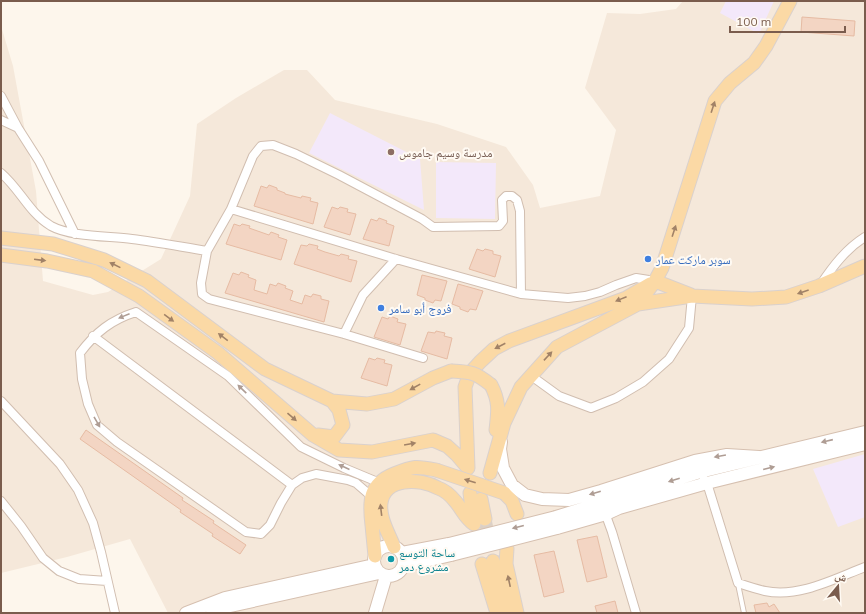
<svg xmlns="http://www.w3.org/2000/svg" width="866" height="614" font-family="Mulish,'Noto Naskh Arabic',sans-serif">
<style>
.residential{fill:#f5e8da}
.education{fill:#f3e8fa}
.building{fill:#f3d5c3;stroke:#e6bba3}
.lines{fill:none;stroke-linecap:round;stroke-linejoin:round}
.primary-tunnel{stroke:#dcd0c4;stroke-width:13;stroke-dasharray:13 6;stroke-linecap:butt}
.lane-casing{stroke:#d1beb0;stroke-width:6}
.street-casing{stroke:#d1beb0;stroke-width:10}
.secondary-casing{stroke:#d6c0b0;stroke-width:14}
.primary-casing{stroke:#dad1cd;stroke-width:15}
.lane{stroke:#fff;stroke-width:4}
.street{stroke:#fff;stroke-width:8}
.secondary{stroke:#fff;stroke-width:12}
.primary{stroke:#fbd9a5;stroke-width:13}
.secondary-bridge-casing{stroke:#d6c0b0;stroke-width:14;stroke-linecap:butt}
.primary-bridge-casing{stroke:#dad1cd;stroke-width:15;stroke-linecap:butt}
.secondary-bridge{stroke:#fff;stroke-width:12}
.primary-bridge{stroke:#fbd9a5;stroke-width:13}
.oneway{fill:#a18267}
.oneway2{fill:#af9d94}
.education-dot{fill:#8d6e63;stroke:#fffaf3;stroke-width:1.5}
.shop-dot{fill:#3f7fe0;stroke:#fffaf3;stroke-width:1.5}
.culture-dot{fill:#0f9aa8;stroke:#fffaf3;stroke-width:1.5}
.labels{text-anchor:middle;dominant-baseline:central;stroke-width:4;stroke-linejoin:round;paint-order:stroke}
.education-label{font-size:12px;fill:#785e54;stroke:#fffaf3;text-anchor:start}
.shop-label{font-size:12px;fill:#366cbe;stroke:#fffaf3;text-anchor:start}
.culture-label{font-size:12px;fill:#0d838f;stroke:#fffaf3;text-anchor:start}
</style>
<rect width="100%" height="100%" fill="#fdf6ec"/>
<path class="residential" d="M683,1H865V613H168L130,539L67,557L1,573V26L13,66L36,191L43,281L93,295L108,292L161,259L190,196L197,124L236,98L284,70H307L335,100L437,124L506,147L533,185L540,208L600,196L616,130L585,88L607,13L640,14L676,9Z"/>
<path class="education" d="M726,1H774L759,34L720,13Z
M330,113L420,159L424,210L309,153Z
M436,162L496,163L495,219L436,218Z
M865,454V517L838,527L813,469Z"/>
<path class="building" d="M802,17L855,21L854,36L801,32Z
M269,185L277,188V190L285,193V194L301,198L302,196L311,198L310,201L318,203L313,224L254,206L261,186L267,188Z
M332,207L338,209L340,207L348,209L347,212L356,214L350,235L324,227Z
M379,218L387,221L386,223L394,226L389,246L363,239L371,219L377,221Z
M234,224L240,226L242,224L250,226L249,228L269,235L271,232L279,235L278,237L287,240L281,260L226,244Z
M309,244L318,246L317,249L325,252L339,256L341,254L349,256L348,259L357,261L351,282L294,264L301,245L307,246Z
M477,249L483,251L485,249L493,251V254L501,256L495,277L469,269Z
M241,272L249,275L248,277L256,280L254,290L267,294L270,284L276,286L278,283L286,286L285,288L293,291L290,300L302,304L305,295L311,297L313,294L321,296V299L329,301L324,322L225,293L233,273L239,275Z
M422,275L447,281L441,301L435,300L433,303L425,300V298L417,295Z
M458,284L483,291L476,310L470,309L468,312L460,309V307L452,304Z
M390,316L398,319L397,322L406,324L400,345L374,337L382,317L388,319Z
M436,331L445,333L444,336L452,338L447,359L421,351L428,332L435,333Z
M369,358L375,360L377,358L385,360L384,363L392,365L387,386L361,378Z
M86,430L183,498L182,500L214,521L213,523L246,545L240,554L212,536L213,534L180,512L181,510L80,439Z
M597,536L607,577L587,582L577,540Z
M554,551L564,592L544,597L534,555Z
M615,601L618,613H597L595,606Z
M767,603L769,607L774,604L780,613H756L754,605Z"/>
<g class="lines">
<path class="primary-tunnel" d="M485,519L493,561"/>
<g class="lane-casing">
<path id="lane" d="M738,584L744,613"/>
</g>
<g class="street-casing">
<path id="street" d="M1,96L18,128
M1,120L18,128L39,161L75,234
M1,173C20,189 29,213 51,226C71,237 109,236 132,239C157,242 182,247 207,251
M231,209L396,259L521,294L568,298L585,296L600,292L616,285L636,278L655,281
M821,284C833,266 846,249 865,237
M344,334L363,295L396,259
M93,336L292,485
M423,358L344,334L209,299L202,294L201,283L207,251L231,209L253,156L261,146L273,145L296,154L339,175L422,219L433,227L499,226L503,221L502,200L506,196H512L517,200L520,211L521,294
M530,375L559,396L591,408L616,398L643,382L669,359L689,328L692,296
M1,401L60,464L78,490L93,523L101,552L115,613
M704,479L707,483L738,583C747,586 756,589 765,591C799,598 834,579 865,567
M371,496L356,483L348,480L316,474L302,478L292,485L281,503L270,525L261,534L246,532L117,442L97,425L88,404L82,379L80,353C96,332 111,320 136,312L228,376L301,447L344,468L380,483
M1,501L21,526L43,558L59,571L79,579L107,581
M604,510L612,532L636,613"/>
</g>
<g class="secondary-casing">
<path id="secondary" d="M501,442L500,449L503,468L512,485L525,495L542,499L569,500L601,491L695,461L727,455L759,457
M556,517L700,472L865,432
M557,528L606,514L619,508L707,483L865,444
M374 561a15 15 0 1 1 30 0a15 15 0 1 1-30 0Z
M402,553L449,544
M404,566L451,555
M212,610L379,573
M186,613L225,598L374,565
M375,613L386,576"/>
</g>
<g class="primary-casing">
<path id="primary" d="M1,238L53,244L104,260L147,281L265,369L332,401L367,404L394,399L433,378L451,371
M1,255L47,261L93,271L139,296L218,353L313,435L339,450L372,452L433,440L447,446L457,455L468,468
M655,281L691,295
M638,304L692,296L752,299L786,297L819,286L865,266
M491,385C500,402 498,412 496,430
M318,435L334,437L343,425L339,410L332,401
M468,468L465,387L470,373L480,362L494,349L509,341L626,298L650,284
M490,473L504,423L521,387L557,347L638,304L655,281L662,268L715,101L730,83L754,63L766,46L790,1
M470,493L474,524
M504,493L512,501L517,514
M481,499L485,519
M394,547C389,534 379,518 381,503C384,477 420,478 438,488C444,490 451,496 455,501C462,509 465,518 474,524
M507,548L506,564L517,613
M375,556C374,545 373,535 372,525C369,501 369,484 394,474C414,466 416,466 436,470
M493,561L508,611
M482,564L497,613"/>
</g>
<use href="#lane" class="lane"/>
<use href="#street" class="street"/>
<use href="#secondary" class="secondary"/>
<use href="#primary" class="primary"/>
<g class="secondary-bridge-casing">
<path id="secondary-bridge" d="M449,544L556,517
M451,555L557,528"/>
</g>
<g class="primary-bridge-casing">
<path id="primary-bridge" d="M451,371C471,372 475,372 491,385
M436,470L504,493"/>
</g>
<use href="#secondary-bridge" class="secondary-bridge"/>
<use href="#primary-bridge" class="primary-bridge"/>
</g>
<defs><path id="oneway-solid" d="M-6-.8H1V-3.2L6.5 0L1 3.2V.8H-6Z"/></defs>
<g class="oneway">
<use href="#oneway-solid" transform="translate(713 107) rotate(-72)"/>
<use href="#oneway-solid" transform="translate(674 231) rotate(-72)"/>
<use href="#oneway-solid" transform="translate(40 260) rotate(7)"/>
<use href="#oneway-solid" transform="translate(115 265) rotate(-154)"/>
<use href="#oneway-solid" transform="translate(803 292) rotate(161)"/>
<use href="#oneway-solid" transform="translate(621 299) rotate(158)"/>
<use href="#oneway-solid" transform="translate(169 318) rotate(36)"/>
<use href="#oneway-solid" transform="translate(223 337) rotate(-143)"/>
<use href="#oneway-solid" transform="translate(500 346) rotate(153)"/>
<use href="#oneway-solid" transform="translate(548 356) rotate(-47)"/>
<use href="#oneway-solid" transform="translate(415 387) rotate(151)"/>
<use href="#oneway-solid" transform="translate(292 417) rotate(41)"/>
<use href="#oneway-solid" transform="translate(410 444) rotate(-10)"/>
<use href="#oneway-solid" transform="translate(470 481) rotate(-162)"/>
<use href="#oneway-solid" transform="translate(381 510) rotate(-97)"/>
<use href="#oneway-solid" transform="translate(509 581) rotate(-102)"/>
</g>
<g class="oneway2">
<use href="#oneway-solid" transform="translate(124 316) rotate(158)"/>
<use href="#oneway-solid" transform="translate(242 389) rotate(-136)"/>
<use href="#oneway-solid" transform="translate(97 422) rotate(60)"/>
<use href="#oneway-solid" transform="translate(827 441) rotate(167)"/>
<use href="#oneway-solid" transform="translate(720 456) rotate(170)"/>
<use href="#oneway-solid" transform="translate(344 467) rotate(-156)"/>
<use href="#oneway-solid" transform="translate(769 468) rotate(-14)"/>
<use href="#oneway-solid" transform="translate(674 480) rotate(163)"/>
<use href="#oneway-solid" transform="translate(595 493) rotate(164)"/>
<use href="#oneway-solid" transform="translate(518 527) rotate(166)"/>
</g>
<circle class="education-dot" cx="391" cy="152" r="4"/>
<g class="shop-dot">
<circle cx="648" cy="259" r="4"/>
<circle cx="381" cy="308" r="4"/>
</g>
<circle class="culture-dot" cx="391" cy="559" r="4"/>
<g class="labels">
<g class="education-label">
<text x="399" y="152">مدرسة وسيم جاموس</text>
</g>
<g class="shop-label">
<text x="656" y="259">سوبر ماركت عمار</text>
<text x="389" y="308">فروج أبو سامر</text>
</g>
<g class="culture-label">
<text x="399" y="552">ساحة التوسع<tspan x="399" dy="14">مشروع دمر</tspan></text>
</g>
</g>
<rect width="866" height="614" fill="none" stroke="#7a5c4d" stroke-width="4"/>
<g transform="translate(838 586) rotate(18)" stroke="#fffaf3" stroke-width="3" paint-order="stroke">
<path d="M0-3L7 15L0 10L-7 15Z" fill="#7a5c4d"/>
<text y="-6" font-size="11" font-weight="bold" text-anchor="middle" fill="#7a5c4d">ش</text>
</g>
<path d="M730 26v6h115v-6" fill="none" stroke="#7a5c4d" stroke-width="2"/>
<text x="736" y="26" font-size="12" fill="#7a5c4d" stroke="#fffaf3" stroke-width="3" paint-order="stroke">100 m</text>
</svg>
